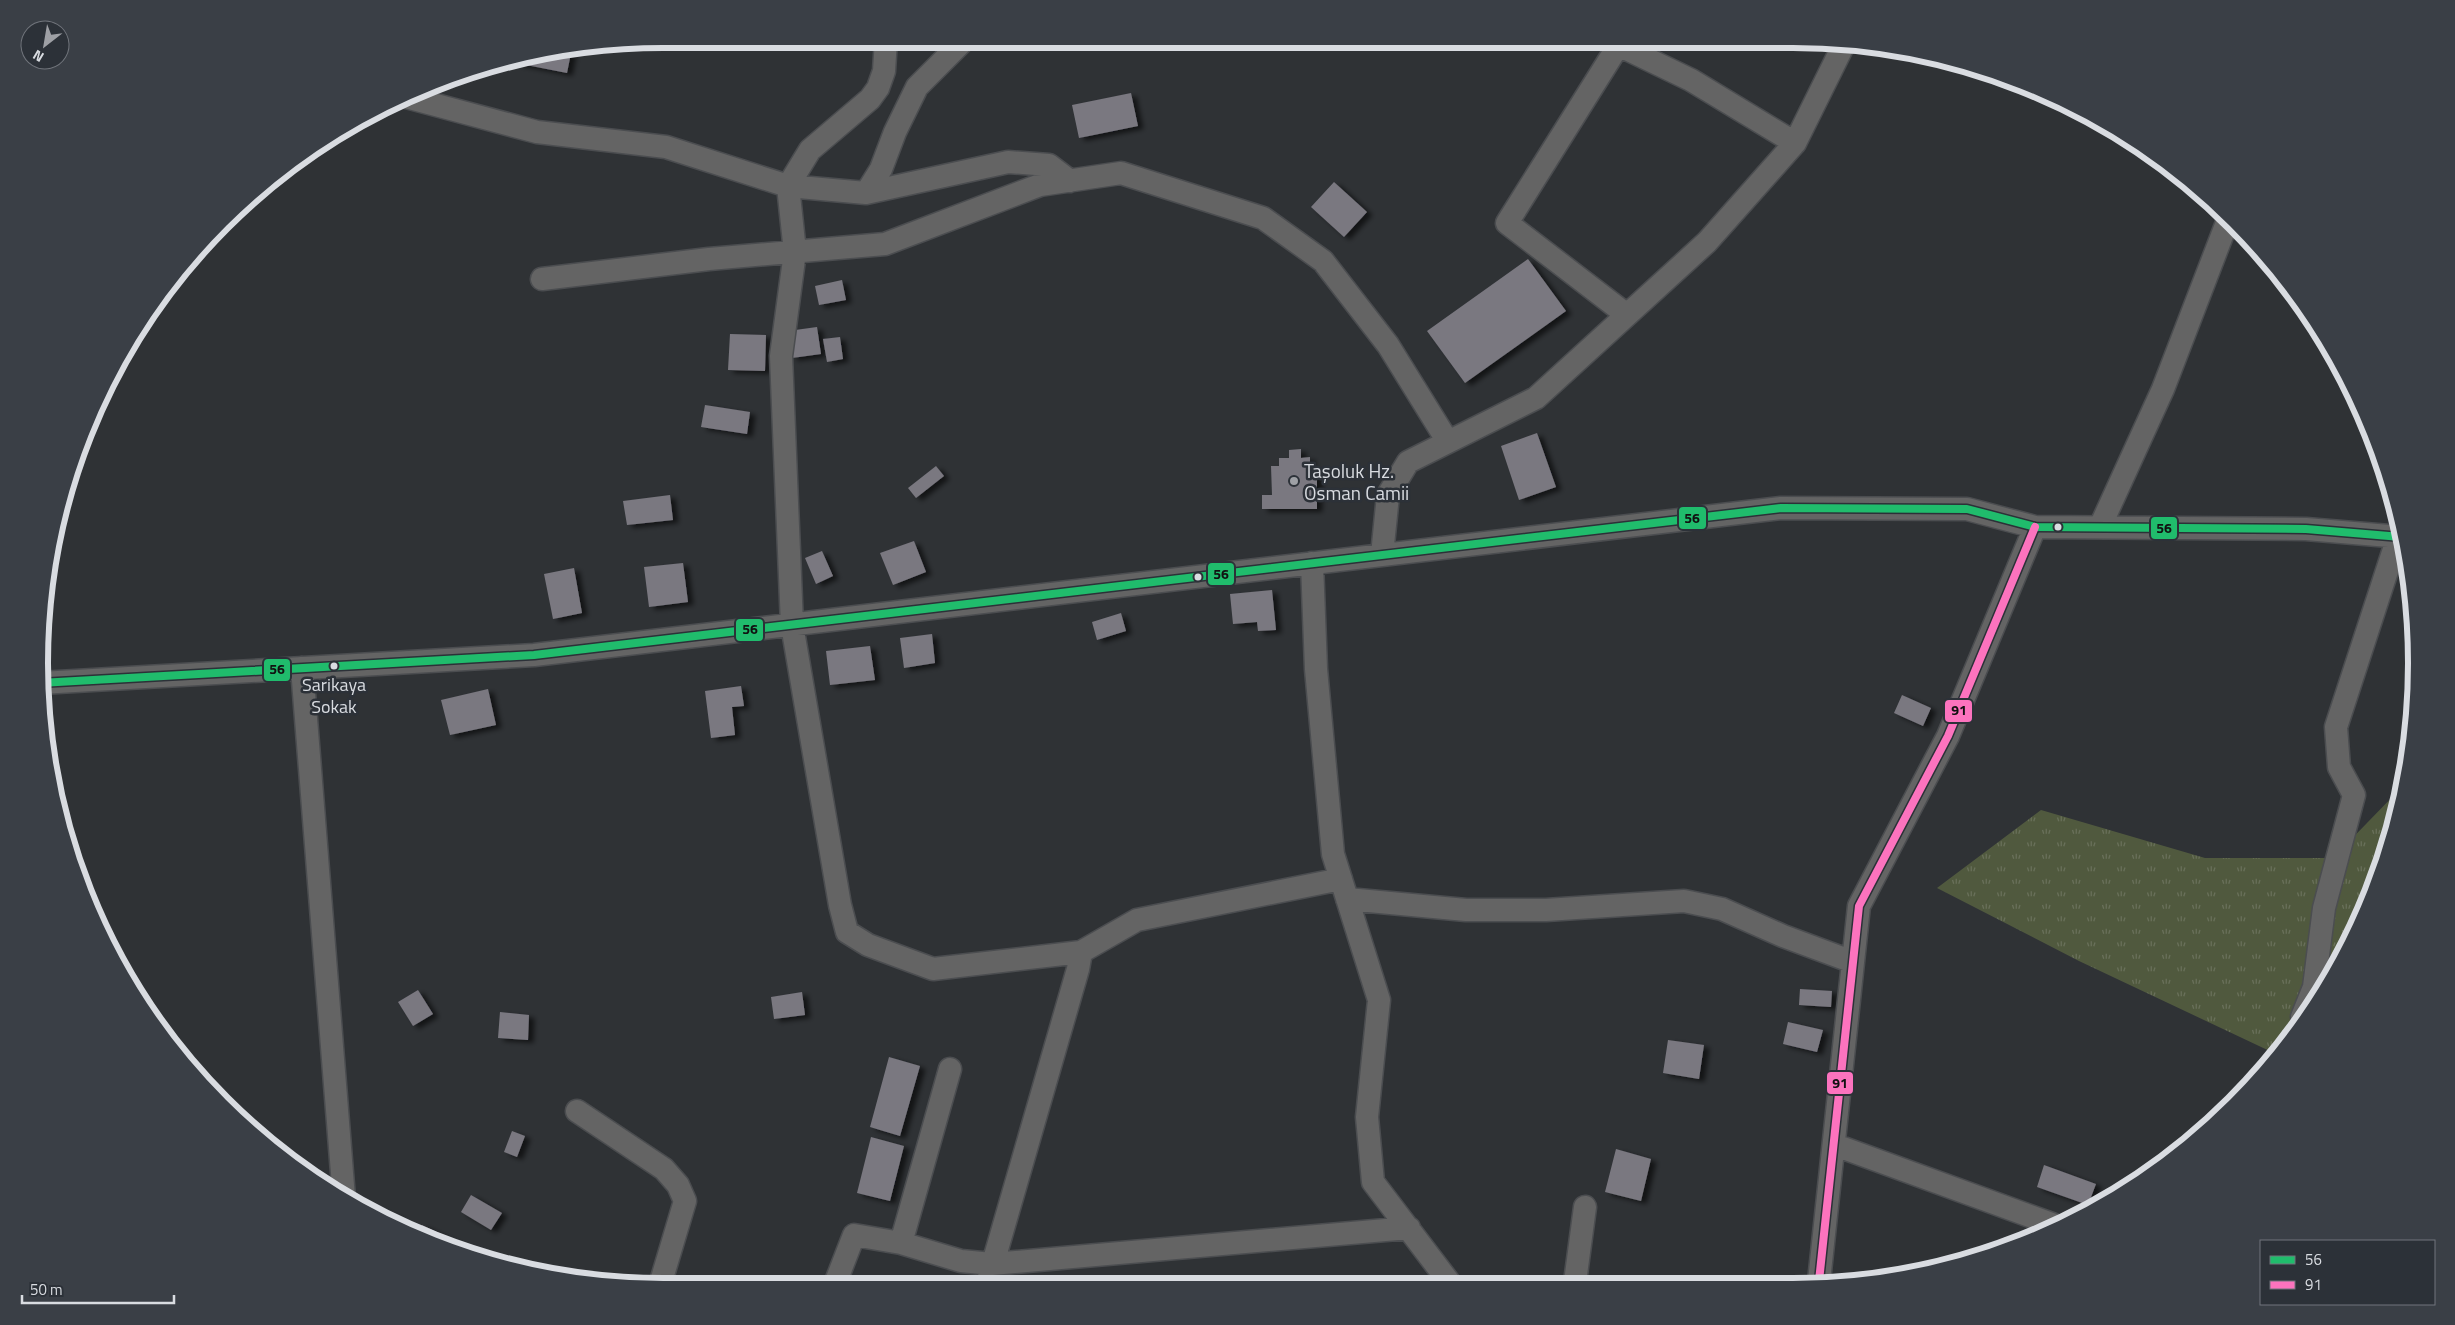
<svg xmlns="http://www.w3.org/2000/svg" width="2455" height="1325" font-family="'Titillium Web',sans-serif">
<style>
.grass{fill:url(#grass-tufts)}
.building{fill:#7a7880;filter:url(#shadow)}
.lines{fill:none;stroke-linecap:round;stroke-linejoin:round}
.minor-casing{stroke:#4b4d50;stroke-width:25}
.minor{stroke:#646464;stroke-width:22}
.bus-1-casing{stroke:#2c3138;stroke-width:11}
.bus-2-casing{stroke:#2c3138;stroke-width:11}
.bus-1{stroke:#20bc6c;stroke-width:8}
.bus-2{stroke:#fc73be;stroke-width:8}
.poi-dot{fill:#9ea0a5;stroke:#2c3138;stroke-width:2}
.bus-dot{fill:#d9dce1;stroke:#2c3138;stroke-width:2}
.labels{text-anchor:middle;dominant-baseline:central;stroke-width:5;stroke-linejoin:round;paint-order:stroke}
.bus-label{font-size:18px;fill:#d9dce1;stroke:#2c3138}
.poi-label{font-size:19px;fill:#d9dce1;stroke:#2c3138;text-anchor:start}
.rim{fill:none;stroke:#d9dce1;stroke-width:6}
.line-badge{stroke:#2c3138;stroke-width:2}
.pale-badge-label{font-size:14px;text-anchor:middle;font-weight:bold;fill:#111}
</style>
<defs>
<pattern id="grass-tufts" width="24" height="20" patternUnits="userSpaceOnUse" patternTransform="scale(1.25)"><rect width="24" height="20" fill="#50593e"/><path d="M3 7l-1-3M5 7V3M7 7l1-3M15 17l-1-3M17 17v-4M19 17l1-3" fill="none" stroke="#69705a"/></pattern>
<filter id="shadow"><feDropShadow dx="5.5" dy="3" stdDeviation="2.5" flood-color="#0009"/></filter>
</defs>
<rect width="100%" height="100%" fill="#2f3235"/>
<path class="grass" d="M2400,789L2383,863L2333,974L2276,1054L2079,961L1937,888L2041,810L2205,858H2333Z"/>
<path class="building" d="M572,48L567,73L516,63L517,57L541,51Z
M1131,93L1138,126L1079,138L1072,105Z
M1334,182L1367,212L1344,237L1311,207Z
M1528,259L1566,311L1465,383L1427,331Z
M842,280L846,300L819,305L815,286Z
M817,327L821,354L792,358L788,331Z
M730,334L766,335L765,371L728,370Z
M840,337L843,359L827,362L823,339Z
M705,405L750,412L747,434L701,427Z
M1537,433L1556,487L1519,500L1501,446Z
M1301,449V458L1310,457V468H1317V509H1262V495H1272L1271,466H1279V458H1289V450Z
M936,466L944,476L916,498L908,488Z
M670,495L673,520L627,525L623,501Z
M914,541L926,572L893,585L880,553Z
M822,551L833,576L816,584L805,558Z
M683,563L688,602L649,607L644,567Z
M574,568L582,613L553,619L544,574Z
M1272,590L1276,630L1258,631L1257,622L1233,624L1230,594Z
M1121,613L1126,631L1097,640L1092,622Z
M932,634L935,663L904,668L900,638Z
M870,646L875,680L830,685L826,651Z
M741,686L744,706L732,707L735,735L711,738L705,691Z
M488,689L496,725L450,735L441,700Z
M1902,695L1931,708L1923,726L1894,713Z
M1800,989L1832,991L1831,1007L1799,1005Z
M418,990L433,1014L413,1026L398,1002Z
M802,992L805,1015L774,1019L771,997Z
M500,1012L529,1015L528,1040L498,1038Z
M1788,1022L1823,1030L1817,1052L1783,1044Z
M1668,1040L1704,1045L1699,1079L1663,1073Z
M889,1057L920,1066L900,1136L870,1127Z
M512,1131L525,1136L517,1157L504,1152Z
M871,1137L904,1146L890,1201L857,1193Z
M1616,1149L1651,1159L1641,1201L1605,1192Z
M2044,1165L2096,1184L2088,1205L2037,1187Z
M471,1195L502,1213L491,1230L461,1212Z
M370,1206L398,1216L396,1222L368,1210Z
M422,1225L480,1253L478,1256L419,1231Z"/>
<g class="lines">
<g class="minor-casing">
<path id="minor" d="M886,39L884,71L878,88L870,99L810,150L788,186L795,252L781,356L792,625L840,905L847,932L868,945L933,969L1081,952L1137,920L1341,879
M1608,40L1691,80L1795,143
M1618,46L1507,223L1627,315
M406,97L537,132L666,147L788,186L866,193L1008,162L1049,165L1070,181
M866,193L881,169L895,132L917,87L965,39
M542,279L709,259L885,244L1040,185L1121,173L1263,218L1323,261L1388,345L1448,442
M2100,527L2163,389L2228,220
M1382,555L1388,495L1408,462L1536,398L1707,242L1795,143L1845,42
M1312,563L1316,669L1333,854L1379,1000L1367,1117L1373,1182L1449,1282
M302,668L344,1198
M40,683L534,655L1781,508L1967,509L2035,527L2306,529L2401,537
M1347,899L1466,910H1546L1684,901L1722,909L1783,936L1853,962
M2302,1017L2314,987L2324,908L2354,795L2339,767L2336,727L2398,537
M577,1111L664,1169L678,1185L685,1201L660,1285
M1835,1145L2052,1224
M901,1243L961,1261L992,1264L1409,1228
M1819,1281L1859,906L1948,736L2035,527
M1575,1282L1585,1207
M835,1284L854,1235L901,1243L950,1069
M987,1284L1078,969L1081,952"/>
</g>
<use href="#minor" class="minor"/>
<g class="bus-1-casing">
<path id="bus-1" d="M40,683L534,655L1781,508L1967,509L2035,527L2306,529L2401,537"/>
</g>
<g class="bus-2-casing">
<path id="bus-2" d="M1819,1281L1859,906L1948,736L2035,527"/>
</g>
<use href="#bus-1" class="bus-1"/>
<use href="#bus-2" class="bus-2"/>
</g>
<circle class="poi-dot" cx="1294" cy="481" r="5"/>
<g class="bus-dot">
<circle cx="2058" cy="527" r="4.5"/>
<circle cx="1198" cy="577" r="4.5"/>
<circle cx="334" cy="666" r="4.5"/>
</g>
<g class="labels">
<g class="bus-label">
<text x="334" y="684">Sarikaya<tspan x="334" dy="22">Sokak</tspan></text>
</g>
<g class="poi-label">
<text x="1304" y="470">Taşoluk Hz.<tspan x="1304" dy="22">Osman Camii</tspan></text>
</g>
</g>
<path d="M0 0H2455V1325H0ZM663 48H1793A615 615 0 0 1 2408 663V663A615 615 0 0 1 1793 1278H663A615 615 0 0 1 48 663V663A615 615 0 0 1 663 48Z" fill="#3a3f46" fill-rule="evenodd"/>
<path class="rim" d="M663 48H1793A615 615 0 0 1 2408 663V663A615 615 0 0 1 1793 1278H663A615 615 0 0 1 48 663V663A615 615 0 0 1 663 48Z"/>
<g class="line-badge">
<rect x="1678" y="506" width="29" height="24" rx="5" fill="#20bc6c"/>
<rect x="2150" y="516" width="28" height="24" rx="5" fill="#20bc6c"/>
<rect x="1207" y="562" width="28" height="24" rx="5" fill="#20bc6c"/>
<rect x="735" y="618" width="29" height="24" rx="5" fill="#20bc6c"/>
<rect x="263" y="658" width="28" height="24" rx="5" fill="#20bc6c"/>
<rect x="1944" y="699" width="29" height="24" rx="5" fill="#fc73be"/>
<rect x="1826" y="1071" width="28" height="24" rx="5" fill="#fc73be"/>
</g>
<g class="pale-badge-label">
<text x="1692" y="523">56</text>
<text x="2164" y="533">56</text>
<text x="1221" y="579">56</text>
<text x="750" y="634">56</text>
<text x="277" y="674">56</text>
<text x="1959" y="715">91</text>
<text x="1840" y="1088">91</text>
</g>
<rect x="2260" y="1240" width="175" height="65" fill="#2c3138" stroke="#71757c"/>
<rect x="2270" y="1256" width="25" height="8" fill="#20bc6c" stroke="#71757c"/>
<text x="2305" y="1265" font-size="15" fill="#d9dce1">56</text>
<rect x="2270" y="1281" width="25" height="8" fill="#fc73be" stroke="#71757c"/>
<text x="2305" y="1290" font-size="15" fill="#d9dce1">91</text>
<g transform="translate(45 45) rotate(211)"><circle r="24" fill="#2c3138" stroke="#71757c"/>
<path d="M0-4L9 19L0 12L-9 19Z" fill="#9ea0a5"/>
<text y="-8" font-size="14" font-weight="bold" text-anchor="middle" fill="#d9dce1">N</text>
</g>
<path d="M22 1295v8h152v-8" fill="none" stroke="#d9dce1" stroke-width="2.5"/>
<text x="30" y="1295" font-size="15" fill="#d9dce1" stroke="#2c3138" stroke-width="4" paint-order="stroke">50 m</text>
</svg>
